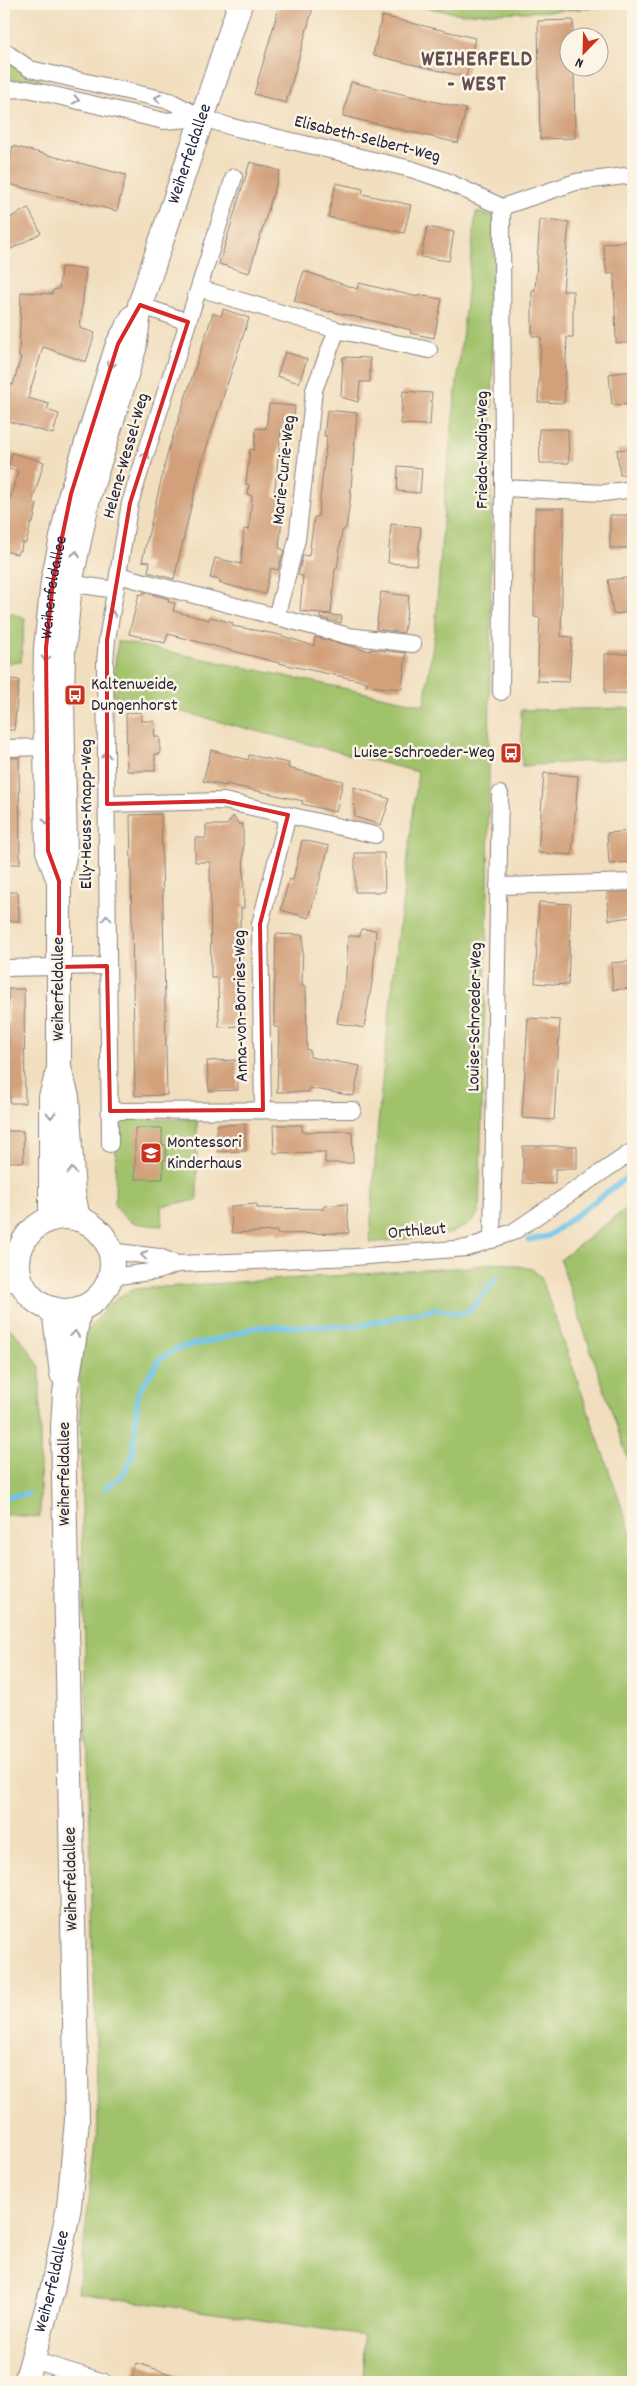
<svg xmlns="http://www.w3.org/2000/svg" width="637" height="2386" font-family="Dekko,sans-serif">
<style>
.green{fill:#a0c26b;stroke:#617253}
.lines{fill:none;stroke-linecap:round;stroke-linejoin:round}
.stream{stroke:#6cc3e9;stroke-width:5.5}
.building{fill:#d2a07a}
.minor-casing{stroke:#8a807c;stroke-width:18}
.tertiary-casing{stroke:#8a807c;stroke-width:23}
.secondary-casing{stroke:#8a807c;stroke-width:26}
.minor{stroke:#fff;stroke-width:16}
.tertiary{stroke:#fff;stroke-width:21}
.secondary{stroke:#fff;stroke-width:24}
.oneway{stroke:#9c9ca7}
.marked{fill:none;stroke:#d62828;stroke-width:4;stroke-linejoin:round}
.labels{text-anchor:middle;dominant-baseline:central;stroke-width:5;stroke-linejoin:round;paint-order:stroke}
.street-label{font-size:18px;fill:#22223b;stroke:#fcf5e5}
.poi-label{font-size:18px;fill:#22223b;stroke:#fcf5e5;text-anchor:start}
.district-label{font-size:22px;font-weight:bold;letter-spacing:1px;fill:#604e51;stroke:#fcf5e5}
</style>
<rect width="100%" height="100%" fill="#fcf5e5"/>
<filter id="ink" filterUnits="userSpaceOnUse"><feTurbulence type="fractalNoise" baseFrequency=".02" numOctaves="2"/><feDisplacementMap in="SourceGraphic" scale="10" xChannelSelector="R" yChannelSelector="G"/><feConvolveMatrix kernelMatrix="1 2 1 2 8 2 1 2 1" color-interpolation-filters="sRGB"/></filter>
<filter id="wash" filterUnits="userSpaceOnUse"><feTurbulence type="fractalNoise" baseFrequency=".0096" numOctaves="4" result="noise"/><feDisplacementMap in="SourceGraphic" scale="20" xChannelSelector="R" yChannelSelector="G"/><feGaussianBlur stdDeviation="1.12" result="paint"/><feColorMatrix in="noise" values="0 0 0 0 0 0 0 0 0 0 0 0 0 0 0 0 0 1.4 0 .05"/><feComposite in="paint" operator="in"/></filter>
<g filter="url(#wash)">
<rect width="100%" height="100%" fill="#f1debe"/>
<path class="green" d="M406,4H633L557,11L461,14Z
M5,61L40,76V80L38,83H4Z
M476,212L494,216L488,893L479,1213L468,1225L448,1234L370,1243C377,1086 400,929 418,772L111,694L118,641L424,705L435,630L446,481Z
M4,611L25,618L21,662L4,663Z
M633,708V758L522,766L521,710Z
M197,1119V1200L161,1206L162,1226C139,1224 129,1226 115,1206L116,1120Z
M633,1203V1474L560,1260Z
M500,1262L532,1269L541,1277L633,1539V2382H364L363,2335L78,2293L98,2124L83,1572L79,1342L109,1304L132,1289L468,1267Z
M4,1323L22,1340L40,1367V1517L4,1515Z"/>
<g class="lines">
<path class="stream" d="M529,1240L548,1236L633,1173
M105,1488L122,1476L133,1455L138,1393L160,1359L178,1348L219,1339L257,1327L357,1326L437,1309L460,1314L470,1310L497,1278
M4,1497L28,1494"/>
</g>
<g id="blocks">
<path class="building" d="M280,4H314L286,103L254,94Z
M382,16L475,38L466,77L373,55Z
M573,20V38H570V68H574L575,138L540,139L538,21Z
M351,82L466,109L458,143L343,116Z
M13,146L126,175L117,211L4,183Z
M250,162L280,171L249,273L219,264Z
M336,183L363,189L362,194L411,205L404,233L328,217Z
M28,208L41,233L4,253V221Z
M540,220L569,222L563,291H573V337H567L564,403L538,402L541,337L532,336V290H535Z
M427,227L454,232L449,261L421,257Z
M633,240V343H616L614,273L607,274L603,244Z
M61,267L86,269L80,328L95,333L86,362L43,347L28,398L49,404L47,410L59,414L53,434L4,420V383L13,385L21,357H19L21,292L52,294L53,290L59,289Z
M304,271L357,289L359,283L418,297V295L442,299L434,338L410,333L411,330L330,311V312L294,301Z
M223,309L249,318L202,461L174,579L148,572L150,562L142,561L168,451L213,313L221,316Z
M285,352L307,359L299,383L277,376Z
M343,357L370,358V382H360L358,402L341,397Z
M633,371V404L612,405L609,374Z
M403,391L432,393L430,425L401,424Z
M269,404L295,406L293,432L281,430L274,497L284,498L279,548L284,550L278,570L271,568L265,594L219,583L220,580L210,578L215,558L241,564L244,529L249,530L252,496L248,495L249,485L246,484L250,449L254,450L256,428L266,429Z
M327,410L357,413L350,501L346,528L342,531L337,569H335L331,614L300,611L303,576L298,575L303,555L309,556L314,517H318L327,436H324Z
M539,429H568L569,463H540Z
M633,448V474L620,475L617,450Z
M12,453L44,462L32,503L37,504L33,523H31L26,543H22L21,551H18L17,554L4,551V497L10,499L18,471L8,469Z
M398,466L422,468L420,493L397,491Z
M535,508H564L561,636L572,637L569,682L537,681L540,618L534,617Z
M610,515H633V548H610Z
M391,524L421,527L417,565L388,563Z
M633,577V612L613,614L608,580Z
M143,592L169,599L168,602L175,603L173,611L209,620L210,617L233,623L232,626L276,634L314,646L315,637L370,651V649L406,653L402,689L366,686L367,682L287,665L168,634L165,643L129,634L139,594L143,595Z
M381,592L409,596L404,633L376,629Z
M320,614L342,616L341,623L320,618Z
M605,654H631V693H605Z
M4,678L19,680L14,730H4Z
M141,712V721H154L155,737H160V754H155V771H127L126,713Z
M211,750L248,760L249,755L289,763L288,768L343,781L336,812L302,804L303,801L226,784V786L203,781Z
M5,758H19L20,864H5Z
M544,773L578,776L572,855L538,853Z
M354,787L390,799L381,825L355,817Z
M161,814L167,1095L135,1096L130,815Z
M233,816L239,824H243L244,908H241V919H240L242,1026L219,1027L218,978H211L210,862H195V838H206V825H227Z
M631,831L633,862L609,864L607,833Z
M302,840L329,846L309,918L281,910L289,879L293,880Z
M355,853H384L385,892H355Z
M4,892H18L19,921H4Z
M633,892V917L609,920L607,893Z
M539,902L571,904L568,985L535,983Z
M361,929L376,930L373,977L364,1028L337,1023L346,974L348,936H360Z
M276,934L303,935L302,986H306L307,1050H310V1057L360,1066L354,1096L309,1088V1092H277L279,1027H274V1007Z
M633,961V988L613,990L611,963Z
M8,989H24L25,1103H10Z
M528,1018L560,1020L554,1120L522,1118Z
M237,1060L238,1090L209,1091L207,1061Z
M245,1124L246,1151L218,1152L217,1125Z
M273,1125H302V1132L352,1131L353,1163H325V1152L274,1153Z
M135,1128H162V1145H166V1160H163V1179H135Z
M4,1131H23L24,1162H4Z
M523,1146H577V1169H555V1184L523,1183Z
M257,1204V1208L324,1209V1206L347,1204L349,1233L277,1234V1231L232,1233L231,1206Z
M137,2363L186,2379V2382H142L132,2379Z"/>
</g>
</g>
<g filter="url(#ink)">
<use href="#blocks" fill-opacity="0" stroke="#8a807c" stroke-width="1"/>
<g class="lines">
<g class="minor-casing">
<path id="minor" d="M4,51L30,69L170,101L203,118L232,127L411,169L444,180L502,207L576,182L633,175
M4,90L28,89L164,121L203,118
M199,288L337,330L429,350
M140,305L188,322L234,177
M503,488L604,493L633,489
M118,575L349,636L413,644
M61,582L116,590
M276,617L297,540L314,390L337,330
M501,692L503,488L502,207
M4,748L56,747
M107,804L224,801L288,815L260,924L263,1110
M288,815L375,835
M498,886L633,882
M4,968L107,966
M110,1111L353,1110
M110,1144L105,662L107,640L130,503L188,322
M492,1240L500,794
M110,1251L159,1257L177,1264
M110,1277L158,1271L177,1264L355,1257L467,1248L513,1232L633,1151
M33,2360L104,2382"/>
</g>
<g class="tertiary-casing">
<path id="tertiary" d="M4,1256L19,1253
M4,1279L22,1283"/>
</g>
<g class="secondary-casing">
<g id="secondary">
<path id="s1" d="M59,881L48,851L45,697L46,648L53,581L71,494L118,344L133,317"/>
<circle cx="65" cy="1264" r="47"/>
<path d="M51,1219V1097L58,1072"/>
<path id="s2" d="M78,1219L73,1193L67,1097L59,1068V881L65,852L62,700L63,653L70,584L88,498L134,349L140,305L240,4"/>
<path d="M54,1309L62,1374"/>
<path id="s3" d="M26,2382L52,2291L69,2207L77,2120L63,1427L65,1393L79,1309"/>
</g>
</g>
<use href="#minor" class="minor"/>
<use href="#tertiary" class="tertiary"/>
<use href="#secondary" class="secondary"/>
</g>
<defs><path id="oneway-chevron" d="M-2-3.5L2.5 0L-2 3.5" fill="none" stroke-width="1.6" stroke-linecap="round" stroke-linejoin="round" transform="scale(1.25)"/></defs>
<g class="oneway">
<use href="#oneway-chevron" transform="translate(158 98) rotate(-167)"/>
<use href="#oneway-chevron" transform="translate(76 100) rotate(13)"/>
<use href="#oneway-chevron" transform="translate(111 365) rotate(107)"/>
<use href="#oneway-chevron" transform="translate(146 455) rotate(-72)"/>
<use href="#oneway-chevron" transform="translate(76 554) rotate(-79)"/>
<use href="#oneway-chevron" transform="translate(112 614) rotate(-80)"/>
<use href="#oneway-chevron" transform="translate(46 659) rotate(92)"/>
<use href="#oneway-chevron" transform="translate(106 755) rotate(-91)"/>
<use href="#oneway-chevron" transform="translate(47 821) rotate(89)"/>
<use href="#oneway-chevron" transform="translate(107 918) rotate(-90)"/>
<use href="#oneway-chevron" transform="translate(51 1115) rotate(89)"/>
<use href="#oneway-chevron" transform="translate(72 1171) rotate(-92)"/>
<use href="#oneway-chevron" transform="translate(144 1255) rotate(-173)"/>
<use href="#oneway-chevron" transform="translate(75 1334) rotate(-83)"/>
</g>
</g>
<path class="marked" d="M140,305L188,322L130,503L107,640V804L224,801L288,815L260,924L263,1110L110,1111L107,966L59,967V881L48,851L46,648L53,581L71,494L118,344Z"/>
<defs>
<g id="bus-square" transform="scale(1.125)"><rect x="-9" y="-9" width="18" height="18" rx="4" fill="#c8321e" stroke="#fcf5e5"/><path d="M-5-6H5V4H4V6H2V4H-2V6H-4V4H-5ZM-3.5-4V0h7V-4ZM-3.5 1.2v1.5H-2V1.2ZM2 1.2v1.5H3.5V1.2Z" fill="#fff"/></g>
<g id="school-square" transform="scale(1.125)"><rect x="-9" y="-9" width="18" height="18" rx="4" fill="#c8321e" stroke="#fcf5e5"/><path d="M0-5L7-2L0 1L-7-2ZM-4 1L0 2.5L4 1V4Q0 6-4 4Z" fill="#fff"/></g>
</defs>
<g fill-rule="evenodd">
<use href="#bus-square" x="75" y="695"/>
<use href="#bus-square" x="511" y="753"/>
<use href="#school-square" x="151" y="1153"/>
</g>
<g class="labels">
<g class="street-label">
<text transform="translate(367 140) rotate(14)">Elisabeth-Selbert-Weg</text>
<text stroke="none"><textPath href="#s2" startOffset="1085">Weiherfeldallee</textPath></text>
<text transform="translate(483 450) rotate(-90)">Frieda-Nadig-Weg</text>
<text transform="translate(127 456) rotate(-74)">Helene-Wessel-Weg</text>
<text transform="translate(285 470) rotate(-84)">Marie-Curie-Weg</text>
<text stroke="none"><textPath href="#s1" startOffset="296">Weiherfeldallee</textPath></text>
<text transform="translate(87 814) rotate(-90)">Elly-Heuss-Knapp-Weg</text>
<text transform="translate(59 989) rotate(-90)">Weiherfeldallee</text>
<text transform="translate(242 1006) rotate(-91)">Anna-von-Borries-Weg</text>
<text transform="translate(476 1017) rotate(-89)">Louise-Schroeder-Weg</text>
<text transform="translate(417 1232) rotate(-5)">Orthleut</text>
<text transform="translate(65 1474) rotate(-90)">Weiherfeldallee</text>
<text transform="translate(72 1879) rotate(-91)">Weiherfeldallee</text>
<text stroke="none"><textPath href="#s3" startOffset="104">Weiherfeldallee</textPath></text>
</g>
<g class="poi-label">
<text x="91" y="685">Kaltenweide,<tspan x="91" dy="21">Dungenhorst</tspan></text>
<text x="495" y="753" text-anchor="end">Luise-Schroeder-Weg</text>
<text x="167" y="1143">Montessori<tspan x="167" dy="21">Kinderhaus</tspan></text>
</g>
<g class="district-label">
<text x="477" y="60">WEIHERFELD<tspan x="477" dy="25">- WEST</tspan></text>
</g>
</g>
<rect width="637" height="2386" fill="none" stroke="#fcf5e5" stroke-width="20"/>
<g transform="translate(584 52) rotate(203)"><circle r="24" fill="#fcf5e5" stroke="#a5a1a1"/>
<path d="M0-4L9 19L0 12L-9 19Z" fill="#c8321e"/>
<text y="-8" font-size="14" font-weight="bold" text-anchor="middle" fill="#22223b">N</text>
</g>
</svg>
